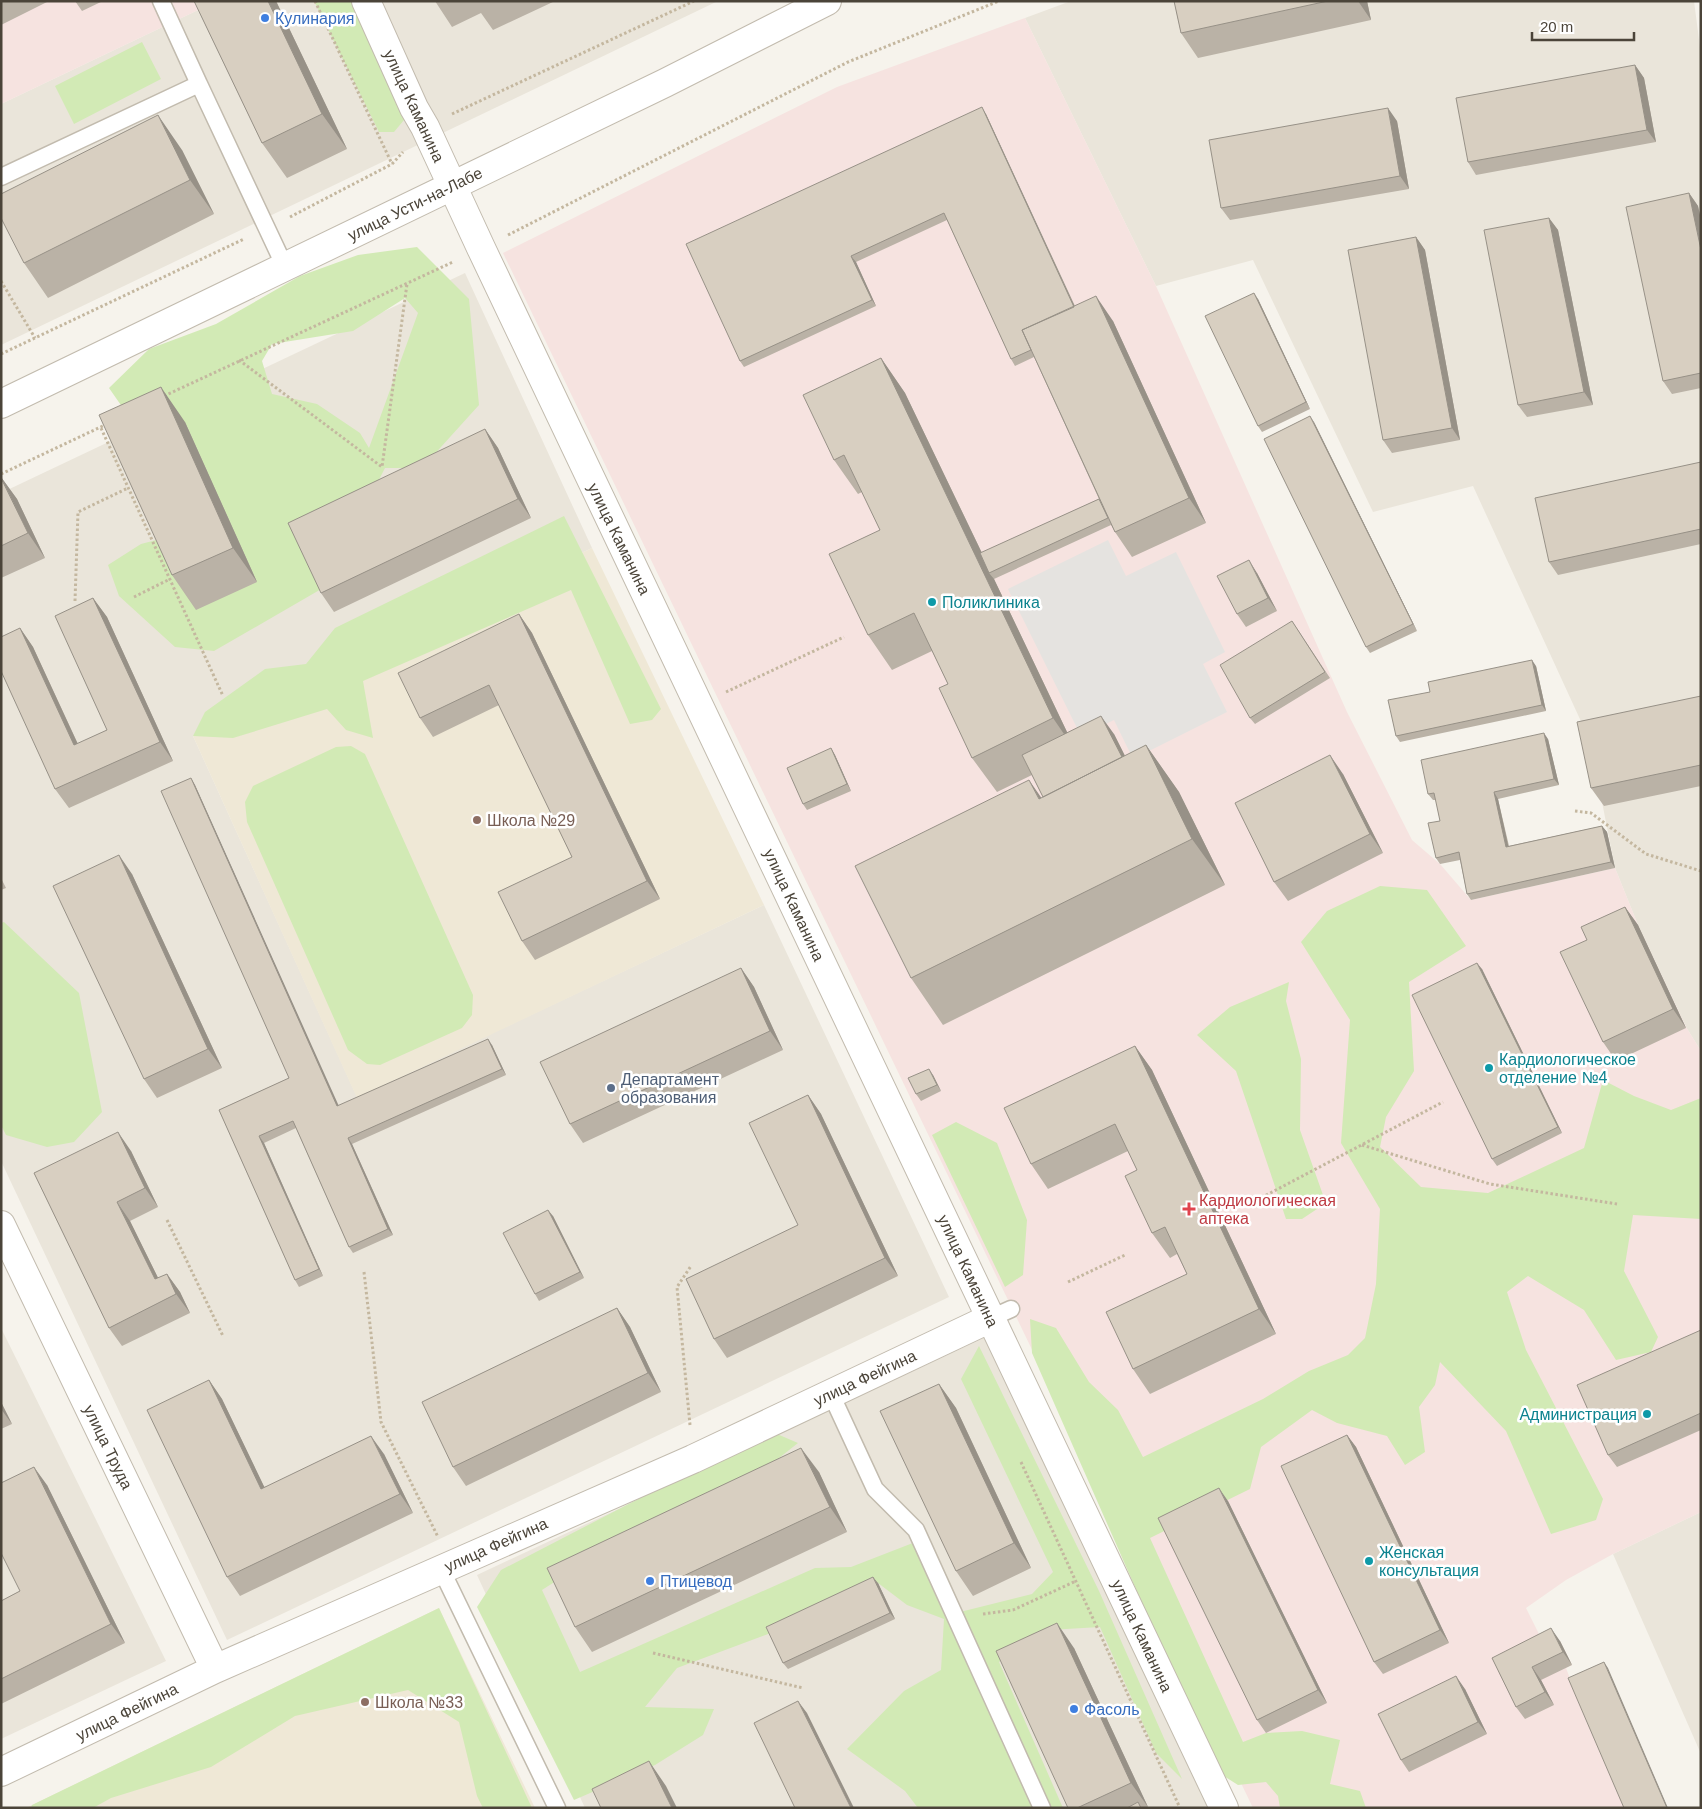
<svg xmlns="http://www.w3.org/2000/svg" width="1702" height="1809" font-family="Helvetica,sans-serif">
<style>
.residential{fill:#eae5da}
.education{fill:#efe8d6}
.medical{fill:#f6e3e0}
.green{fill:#d2eab5;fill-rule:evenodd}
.parking{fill:#e5e3e0}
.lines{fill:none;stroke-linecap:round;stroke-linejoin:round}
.service-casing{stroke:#c2bbae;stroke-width:19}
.minor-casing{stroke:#c2bbae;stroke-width:30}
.tertiary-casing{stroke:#c2bbae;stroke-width:30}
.path{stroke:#c4b79f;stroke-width:3;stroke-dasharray:2.5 2.5;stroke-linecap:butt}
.service{stroke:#fff;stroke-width:16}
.minor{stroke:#fff;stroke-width:28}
.tertiary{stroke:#fff;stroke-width:28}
.wall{fill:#bab2a6}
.shaded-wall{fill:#979187}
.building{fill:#d8cfc1;stroke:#979187}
.shop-dot{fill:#3f7fe0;stroke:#fff;stroke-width:2}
.culture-dot{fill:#0f9aa8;stroke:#fff;stroke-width:2}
.education-dot{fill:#8d6e63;stroke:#fff;stroke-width:2}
.service-dot{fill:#5c6f8a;stroke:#fff;stroke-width:2}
.health-dot{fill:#e0444e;stroke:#fff;stroke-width:2}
.labels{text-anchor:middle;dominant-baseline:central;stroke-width:5;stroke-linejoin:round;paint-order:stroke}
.shop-label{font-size:16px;fill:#366cbe;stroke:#fff;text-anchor:start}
.street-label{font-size:16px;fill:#4b4439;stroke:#fff}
.culture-label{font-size:16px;fill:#0d838f;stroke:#fff;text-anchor:start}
.education-label{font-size:16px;fill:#785e54;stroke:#fff;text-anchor:start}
.service-label{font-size:16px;fill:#4e5e75;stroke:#fff;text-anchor:start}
.health-label{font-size:16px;fill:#be3a42;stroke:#fff;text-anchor:start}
</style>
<rect width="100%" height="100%" fill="#f6f3ec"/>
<path class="residential" d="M217,1H718L1,345V104Z
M1071,1H1694L1701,55V1051L1686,1027L1638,925L1615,868L1590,741L1473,486L1373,512L1253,260L1156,286L1025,18Z
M465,273L592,548L193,736L357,1097L764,905L949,1297L227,1640L1,1161V493Z
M1,1328L166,1661L1,1739Z
M988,1336L1208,1808H585L477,1575Z
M1701,1512V1754L1613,1554Z"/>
<path class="education" d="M592,548L764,905L357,1098L193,736Z
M439,1608L535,1808H26Z"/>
<path class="medical" d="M1,1H217L1,104Z
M1025,18L1156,286L1347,712L1412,840L1440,864L1471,900L1615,868L1638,925L1686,1027L1701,1051V1512L1613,1554L1566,1580L1526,1608L1546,1648L1560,1641L1572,1665L1566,1668L1572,1684L1626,1808H1253L503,253L837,87Z"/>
<path class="green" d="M314,1H354L403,108L404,120L394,132H379Z
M142,42L161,79L74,124L55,86Z
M417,247L469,299L479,405L422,468H385L323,588L214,651L175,647L119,596L108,565L141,544L164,538L132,421L109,388L149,349L216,324L300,276L358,255ZM405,298L418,313L369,448L360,433L317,404L272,394L262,361L272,344L353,331Z
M564,516L661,709L652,720L630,724L571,590L363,681L373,738L346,730L327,709L233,738L193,736L205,712L265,669L306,664L335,628Z
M351,746L365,754L473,995L472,1015L462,1028L380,1065L367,1064L348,1050L247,822L245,802L253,786L336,747Z
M1380,886L1427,890L1466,946L1409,982L1414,1071L1386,1117L1380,1147L1421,1187L1488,1193L1584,1148L1603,1080L1634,1096L1671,1110L1701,1098V1219L1633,1215L1624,1271L1658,1337L1651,1352L1616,1360L1584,1310L1528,1276L1507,1292L1526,1350L1603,1499L1596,1520L1551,1534L1506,1431L1440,1362L1435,1385L1419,1407L1425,1452L1405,1465L1387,1436L1337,1423L1312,1410L1261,1447L1250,1489L1150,1538L1243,1742L1266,1733L1302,1731L1340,1740L1330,1784L1360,1791L1366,1808H1280L1278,1796L1266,1782L1238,1785L1216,1771L1032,1353L1030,1319L1056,1328L1089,1382L1118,1410L1143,1457L1263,1399L1309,1371L1348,1355L1365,1338L1376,1284L1380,1209L1341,1143L1350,1020L1301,942L1327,911Z
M4,922L79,993L102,1112L74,1142L47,1147L6,1135L1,1125V923Z
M1289,982L1286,1001L1301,1059L1300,1130L1323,1195V1205L1302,1219H1286L1236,1071L1197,1035L1230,1007Z
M956,1122L997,1143L1027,1220L1023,1275L1005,1287L932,1135Z
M979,1346L1099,1591L1182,1779L1156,1753L1100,1627L1049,1630L999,1662L1063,1808H918L905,1791L847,1749L904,1691L941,1670L944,1619L907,1605L878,1583L771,1633L677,1668L645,1707L714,1709L703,1735L655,1765L574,1800L477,1607L501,1570L770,1431L798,1443L765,1469L646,1523L542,1590L580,1672L815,1568L851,1567L918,1541L960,1612L1032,1594L1053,1572L961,1379Z
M439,1608L532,1808H483L477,1796L459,1722L408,1690L295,1716L211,1767L111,1798L93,1808H31L32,1805Z"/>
<path class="parking" d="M1108,540L1126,576L1176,552L1225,652L1203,664L1227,712L1133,759L1114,720L1081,736L1008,589Z"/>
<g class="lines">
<g class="service-casing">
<path id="service" d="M199,84L285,267
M1,177L199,84L161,1
M991,1318L1011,1309
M831,1394L875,1489L916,1530L1042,1808
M441,1569L557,1808"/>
</g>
<g class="minor-casing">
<path id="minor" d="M366,1L414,108L425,127L481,248L1224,1808
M1,1225L215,1669
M1,1772L215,1669L693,1459L991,1318"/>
</g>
<g class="tertiary-casing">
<path id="tertiary" d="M1,404L665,83L827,1"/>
</g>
<path class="path" d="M315,1L392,164
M452,114L694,1
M290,217L392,164L403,152
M508,235L848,62L999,1
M1,281L35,338
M1,354L244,239
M239,360L382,467L407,284
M164,396L453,262
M101,428L223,696
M1,474L107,424
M134,597L170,579
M75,601L78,512L128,488
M726,692L844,637
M1575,811L1591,813L1646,854L1701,871
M1362,1145L1490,1184L1617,1204
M1257,1200L1443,1102
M167,1220L223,1336
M364,1272L381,1422L438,1537
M1068,1282L1125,1255
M690,1425L677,1287L691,1266
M1021,1462L1180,1808
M983,1614L1013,1610L1076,1581
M653,1653L803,1688"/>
<use href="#service" class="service"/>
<use href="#minor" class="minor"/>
<use href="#tertiary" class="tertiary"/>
</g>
<path class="wall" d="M1,1H49L1,25Z
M75,1H103L82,11Z
M194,1H276L347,149L287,178L262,143Z
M435,1H555L493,30L481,13L452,27Z
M1174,1H1367L1371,20L1198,58L1181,33Z
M1635,65L1644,78L1656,142L1476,175L1468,162Z
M986,114L1075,306L1113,321L1206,523L1132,557L1115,532L1111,525L994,579L1067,732L1114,734L1125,756L1146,745L1179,792L1225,885L943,1025L911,978L1042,798L1043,797L1032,775L997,792L972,758L948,684L932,651L892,670L868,635L880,530L862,492L858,494L834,460L881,358L905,393L982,553L1099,499L1034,357L1015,366L1011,359L947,220L856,262L876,306L744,367L740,361Z
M1397,121L1409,189L1230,220L1221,208Z
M182,150L214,214L48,298L24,263Z
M1689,193L1698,206L1701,220V388L1672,394L1663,381Z
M1549,218L1558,230L1593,405L1527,417L1518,405Z
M1416,237L1425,250L1460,440L1392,453L1383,440Z
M1258,299L1310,409L1262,432L1258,426Z
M185,422L257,582L196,610L172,575Z
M1314,422L1417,631L1370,653L1366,647Z
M485,429L498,448L531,518L334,612L321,593Z
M1701,462V544L1558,575L1549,562Z
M1,477L17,499L45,558L1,578Z
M1257,573L1277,611L1246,627L1237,614Z
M93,598L107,617L173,761L69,808L55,789L20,628L33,647L78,744L107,730Z
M519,614L532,633L660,899L535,960L522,941L572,857L499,705L433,737L420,718Z
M1292,621L1330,678L1255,724L1250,718Z
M1536,666L1546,711L1400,742L1396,736L1430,692Z
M1701,696V786L1604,806L1591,788Z
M1548,739L1559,785L1498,799L1509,846L1602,826L1607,832L1615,868L1471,900L1467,894L1460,860L1440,864L1436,858L1440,821L1436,800H1433L1428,794Z
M831,748L835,755L851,791L807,810L803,804Z
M1343,774L1383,853L1288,901L1274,882Z
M191,778L195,785L338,1106L492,1045L506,1075L352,1144L393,1235L353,1253L349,1247L296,1128L264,1143L323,1276L299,1287L295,1280L219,1110L289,1078Z
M132,874L222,1068L157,1098L144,1079Z
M1,878L6,888L1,890Z
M1625,907L1638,925L1686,1028L1616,1061L1603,1042L1587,940Z
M741,968L754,987L783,1050L583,1143L570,1124Z
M1482,969L1562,1133L1497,1166L1492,1159Z
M1135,1046L1152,1070L1276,1334L1150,1394L1133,1369L1187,1274L1177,1254L1170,1258L1152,1233L1137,1170L1128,1151L1048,1189L1031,1164Z
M933,1075L941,1091L921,1101L916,1094Z
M808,1095L821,1114L898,1276L727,1358L714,1339L798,1225Z
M131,1151L158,1207L130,1221L158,1278L167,1274L180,1292L190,1313L122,1346L109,1328L34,1173Z
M553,1216L584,1278L539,1301L535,1294Z
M617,1308L630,1327L661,1392L466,1486L453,1467Z
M1701,1330V1430L1617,1467L1608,1455Z
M209,1380L222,1399L264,1487L384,1454L413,1513L240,1596L227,1577Z
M939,1384L956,1408L1031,1568L973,1596L956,1571Z
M1,1402L12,1424L1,1429Z
M1347,1435L1356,1447L1449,1643L1383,1674L1374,1662Z
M819,1472L847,1532L592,1652L575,1627Z
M47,1485L125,1643L1,1704V1601L20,1591Z
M1228,1501L1327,1703L1266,1733L1257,1720Z
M878,1583L895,1619L788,1669L783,1663Z
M1560,1641L1572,1665L1541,1680L1554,1705L1525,1719L1516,1707L1492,1658Z
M1074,1648L1148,1807L1147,1808H1068Z
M1465,1689L1487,1734L1409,1772L1401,1760Z"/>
<path class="shaded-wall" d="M268,1H276L347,149L322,114Z
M1358,1H1367L1371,20Z
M1635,65L1644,78L1656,142L1647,130Z
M982,107L986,114L1087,333L1083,326Z
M1388,108L1397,121L1409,189L1400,176Z
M158,115L182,150L214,214L190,180Z
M1689,193L1698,206L1701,220V250Z
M1549,218L1558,230L1593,405L1584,392Z
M1416,237L1425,250L1460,440L1452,428Z
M851,256L856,262L876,306L872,300Z
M1254,293L1258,299L1310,409L1306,402Z
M1096,296L1113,321L1206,523L1189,498Z
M881,358L905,393L991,572L989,573L994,579L1077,753L1053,718Z
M161,387L185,422L257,582L233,548Z
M1310,416L1314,422L1417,631L1413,624Z
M485,429L498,448L531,518L518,499Z
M1,477L17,499L45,558L28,533Z
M1249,560L1257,573L1277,611L1268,598Z
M93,598L107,617L173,761L160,742Z
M519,614L532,633L660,899L647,881Z
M20,628L33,647L87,764L74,745Z
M1532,660L1536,666L1546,711L1542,705Z
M1101,716L1114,734L1150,806L1137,787Z
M1544,733L1548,739L1559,785L1554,779Z
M1146,745L1179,792L1225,885L1192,839Z
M831,748L835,755L851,791L847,784Z
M1330,755L1343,774L1383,853L1370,834Z
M191,778L195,785L342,1113L337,1106Z
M1029,780L1061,826L1039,799Z
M1494,792L1498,799L1510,854L1506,847Z
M1602,826L1607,832L1615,868L1611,862Z
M119,855L132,874L222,1068L208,1049Z
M1625,907L1638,925L1686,1028L1673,1009Z
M1477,963L1482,969L1562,1133L1558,1127Z
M741,968L754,987L783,1050L770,1031Z
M488,1039L492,1045L506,1075L502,1069Z
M1135,1046L1152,1070L1276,1334L1259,1309Z
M929,1069L933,1075L941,1091L937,1085Z
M808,1095L821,1114L898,1276L885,1258Z
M118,1132L131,1151L158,1207L145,1188Z
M259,1136L264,1143L323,1276L319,1269Z
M348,1138L352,1144L393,1235L388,1229Z
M117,1202L130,1221L168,1298L155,1279Z
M548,1210L553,1216L584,1278L580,1272Z
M167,1274L180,1292L190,1313L176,1294Z
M617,1308L630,1327L661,1392L648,1373Z
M209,1380L222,1399L274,1507L261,1489Z
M939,1384L956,1408L1031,1568L1014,1543Z
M1,1402L12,1424L1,1409Z
M1347,1435L1356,1447L1449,1643L1440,1630Z
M371,1436L384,1454L413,1513L400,1494Z
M801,1448L819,1472L847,1532L830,1507Z
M34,1467L47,1485L125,1643L111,1624Z
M1219,1488L1228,1501L1327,1703L1318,1690Z
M873,1577L878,1583L895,1619L890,1613Z
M1057,1623L1074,1648L1148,1807L1131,1783Z
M1551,1628L1560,1641L1572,1665L1563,1652Z
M1604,1662L1608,1668L1668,1808H1667Z
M1532,1667L1541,1680L1554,1705L1545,1692Z
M1456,1676L1465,1689L1487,1734L1478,1722Z
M798,1701L807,1713L854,1808H851Z
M649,1761L666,1786L677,1808H672Z"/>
<path class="building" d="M194,1H268L322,114L262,143Z
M1174,1H1328L1181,33Z
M1635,65L1647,130L1468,162L1456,98Z
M982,107L1074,307L1022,330L1031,350L1011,359L944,213L851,256L872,300L740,361L686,244Z
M1388,108L1400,176L1221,208L1209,140Z
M158,115L190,180L24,263L1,218V194Z
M1689,193L1701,250V373L1663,381L1626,207Z
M1549,218L1584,392L1518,405L1484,230Z
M1416,237L1452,428L1383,440L1348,250Z
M1254,293L1306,402L1258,426L1205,316Z
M1096,296L1189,498L1115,532L1022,330Z
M881,358L1053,718L972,758L939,688L948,684L914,613L868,635L829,554L880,530L844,455L834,460L803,395Z
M161,387L233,548L172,575L99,415Z
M1310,416L1413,624L1366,647L1264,439Z
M485,429L518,499L321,593L288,523Z
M1701,462V529L1549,562L1535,498Z
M1,478L28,533L1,546Z
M1099,499L1108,518L989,573L980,553Z
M1249,560L1268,598L1237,614L1217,576Z
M93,598L160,742L55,789L1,671V637L20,628L74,745L107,730L55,616Z
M519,614L647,881L522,941L498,892L572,857L489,685L420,718L398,673Z
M1292,621L1325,672L1250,718L1220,665Z
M1532,660L1542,705L1396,736L1388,700L1430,692L1428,682Z
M1701,696V765L1591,788L1577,722Z
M1101,716L1122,757L1043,797L1022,755Z
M1544,733L1554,779L1494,792L1506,847L1602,826L1611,862L1467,894L1459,852L1436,858L1428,823L1440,821L1434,793L1428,794L1421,760Z
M1146,745L1192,839L911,978L855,866L1029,780L1039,799Z
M831,748L847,784L803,804L787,768Z
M1330,755L1370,834L1274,882L1235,803Z
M191,778L337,1106L488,1039L502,1069L348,1138L388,1229L349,1247L293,1121L259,1136L319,1269L295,1280L219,1110L289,1078L161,791Z
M119,855L208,1049L144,1079L53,886Z
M1625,907L1673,1009L1603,1042L1560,952L1587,940L1581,927Z
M1477,963L1558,1127L1492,1159L1412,995Z
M741,968L770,1031L570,1124L540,1062Z
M1135,1046L1259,1309L1133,1369L1106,1312L1187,1274L1165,1227L1152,1233L1125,1176L1137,1170L1115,1124L1031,1164L1004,1108Z
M929,1069L937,1085L916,1094L908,1078Z
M808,1095L885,1258L714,1339L686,1279L798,1225L749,1123Z
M118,1132L145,1188L117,1202L155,1279L167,1274L176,1294L109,1328L34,1173Z
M548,1210L580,1272L535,1294L503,1233Z
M617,1308L648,1373L453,1467L422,1402Z
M1701,1330V1413L1608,1455L1577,1385Z
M209,1380L261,1489L371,1436L400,1494L227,1577L147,1410Z
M939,1384L1014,1543L956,1571L880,1411Z
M1347,1435L1440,1630L1374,1662L1281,1466Z
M801,1448L830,1507L575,1627L547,1568Z
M34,1467L111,1624L1,1679V1601L20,1591L1,1553V1483Z
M1219,1488L1318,1690L1257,1720L1158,1518Z
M873,1577L890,1613L783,1663L766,1627Z
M1057,1623L1131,1783L1077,1808H1068L996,1651Z
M1551,1628L1563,1652L1532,1667L1545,1692L1516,1707L1492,1658Z
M1604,1662L1667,1808H1624L1568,1678Z
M1456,1676L1478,1722L1401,1760L1378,1714Z
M798,1701L851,1808H795L754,1723Z
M649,1761L672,1808H601L592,1789Z
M1138,1802L1141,1808H1127Z"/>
<g class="shop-dot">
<circle cx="265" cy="18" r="5"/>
<circle cx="650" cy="1581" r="5"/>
<circle cx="1074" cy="1709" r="5"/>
</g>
<g class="culture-dot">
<circle cx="932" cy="602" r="5"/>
<circle cx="1489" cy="1068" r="5"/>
<circle cx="1647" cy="1414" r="5"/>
<circle cx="1369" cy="1561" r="5"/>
</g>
<g class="education-dot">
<circle cx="477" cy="820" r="5"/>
<circle cx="365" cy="1702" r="5"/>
</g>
<circle class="service-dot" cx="611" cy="1088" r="5"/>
<path class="health-dot" d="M1186.5 1201.5h5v5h5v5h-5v5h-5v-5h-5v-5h5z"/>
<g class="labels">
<g class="shop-label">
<text x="275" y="18">Кулинария</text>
<text x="660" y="1581">Птицевод</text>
<text x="1084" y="1709">Фасоль</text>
</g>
<g class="street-label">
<text transform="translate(414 106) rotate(65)">улица Каманина</text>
<text transform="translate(415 204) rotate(-26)">улица Усти-на-Лабе</text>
<text transform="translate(619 539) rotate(64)">улица Каманина</text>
<text transform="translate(794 905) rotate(65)">улица Каманина</text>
<text transform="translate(968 1271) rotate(65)">улица Каманина</text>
<text transform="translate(865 1378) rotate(-25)">улица Фейгина</text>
<text transform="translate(108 1447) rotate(64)">улица Труда</text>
<text transform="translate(496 1545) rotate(-24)">улица Фейгина</text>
<text transform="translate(1142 1636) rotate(65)">улица Каманина</text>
<text transform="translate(127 1712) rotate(-26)">улица Фейгина</text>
</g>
<g class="culture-label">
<text x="942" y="602">Поликлиника</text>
<text x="1499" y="1059">Кардиологическое<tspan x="1499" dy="18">отделение №4</tspan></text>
<text x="1637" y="1414" text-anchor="end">Администрация</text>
<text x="1379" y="1552">Женская<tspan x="1379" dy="18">консультация</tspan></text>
</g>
<g class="education-label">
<text x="487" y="820">Школа №29</text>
<text x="375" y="1702">Школа №33</text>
</g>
<g class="service-label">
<text x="621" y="1079">Департамент<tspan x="621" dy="18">образования</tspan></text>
</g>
<g class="health-label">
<text x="1199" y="1200">Кардиологическая<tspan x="1199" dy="18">аптека</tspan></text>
</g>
</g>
<rect width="1702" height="1809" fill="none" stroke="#4b4439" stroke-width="5"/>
<path d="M1532 32v8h102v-8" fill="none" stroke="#4b4439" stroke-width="2.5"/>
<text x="1540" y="32" font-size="15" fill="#4b4439" stroke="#ffffff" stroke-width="4" paint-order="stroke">20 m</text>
</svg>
